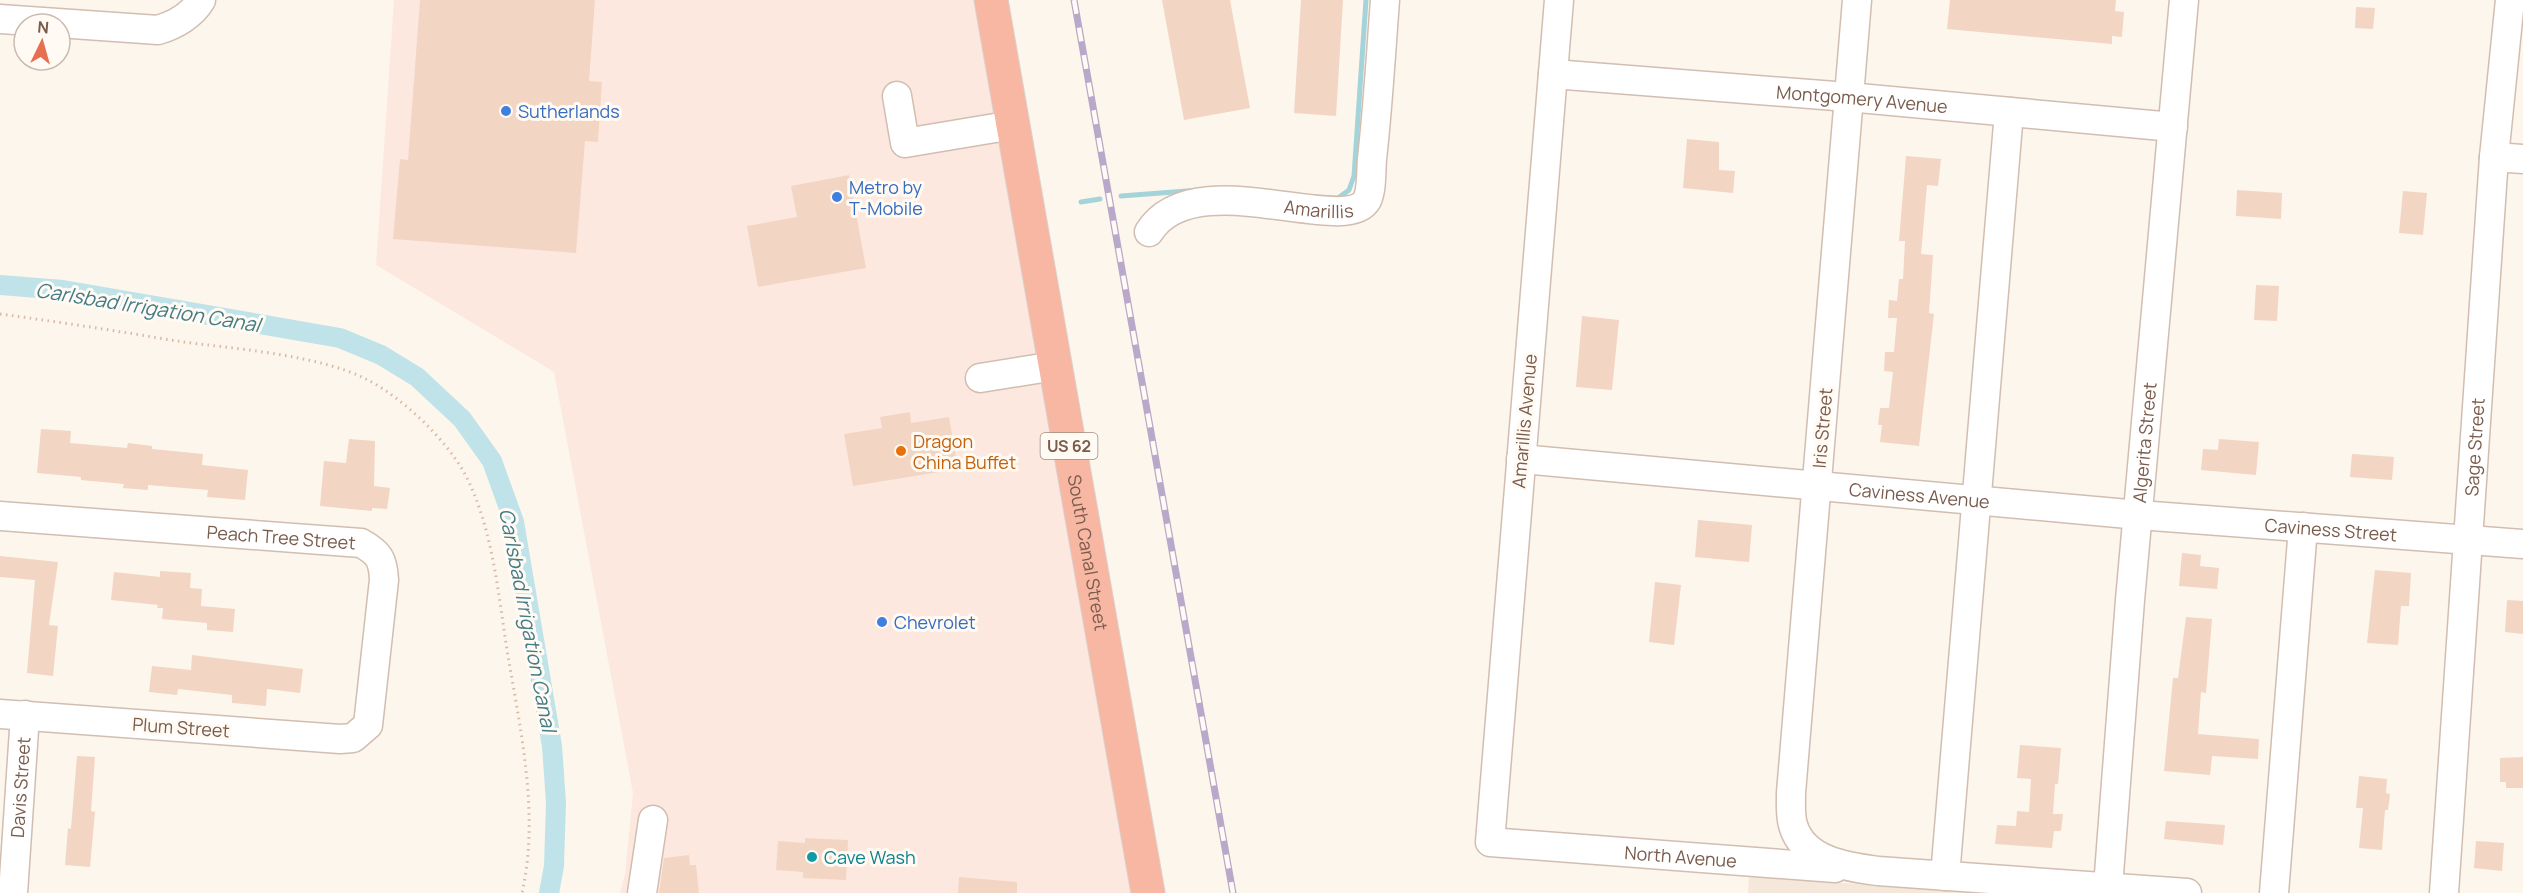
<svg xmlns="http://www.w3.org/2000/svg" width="2523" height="893" font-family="Manrope,sans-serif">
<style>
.residential{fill:#f5e8da}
.commercial{fill:#fde8e0}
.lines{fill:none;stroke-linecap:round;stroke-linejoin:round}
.stream{stroke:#a5d3da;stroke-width:5}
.canal{stroke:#bfe3e8;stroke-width:20}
.building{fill:#f3d5c3}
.minor-casing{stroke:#d1beb0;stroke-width:31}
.highway-casing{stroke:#dad1cd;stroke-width:35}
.path{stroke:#d9b8a5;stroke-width:3;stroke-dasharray:1.5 4.5;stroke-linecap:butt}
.minor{stroke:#fff;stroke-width:28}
.highway{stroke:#f7b7a3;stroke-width:33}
.rail-casing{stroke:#b9a8c9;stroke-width:7}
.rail{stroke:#fffaf3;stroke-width:4.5;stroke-dasharray:14;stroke-linecap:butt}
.shop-dot{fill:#3f7fe0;stroke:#fffaf3;stroke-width:2}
.food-dot{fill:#e8710a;stroke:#fffaf3;stroke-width:2}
.culture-dot{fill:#0f9aa8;stroke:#fffaf3;stroke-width:2}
.labels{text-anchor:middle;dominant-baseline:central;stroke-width:6;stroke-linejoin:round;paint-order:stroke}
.shield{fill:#fffaf3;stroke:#a28b7f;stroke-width:1.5}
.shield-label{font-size:16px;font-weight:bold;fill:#7a5c4d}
.street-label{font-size:18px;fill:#7a5c4d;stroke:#fffaf3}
.shop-label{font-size:18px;fill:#366cbe;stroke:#fffaf3;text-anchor:start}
.food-label{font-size:18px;fill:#c56008;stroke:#fffaf3;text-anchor:start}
.culture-label{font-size:18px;fill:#0d838f;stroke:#fffaf3;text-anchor:start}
.water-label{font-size:20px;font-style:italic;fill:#437c86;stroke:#fffaf3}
</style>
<rect width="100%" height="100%" fill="#fdf6ec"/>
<path class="residential" d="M1749,876L1979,893H1748Z"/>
<path class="commercial" d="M394,0H991L1148,893H620L625,874L633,793L554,372L376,265Z"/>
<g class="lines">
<path class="stream" d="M1121,196L1200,190
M1338,198L1349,190L1354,176L1366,0
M1081,202L1100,199"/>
<path class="canal" d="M0,285L63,290L340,338L381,355L417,377L462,419L492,461L514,522L552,746L556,803L554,866L549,893"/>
</g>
<path class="building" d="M420,0H595L589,81L602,82L598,142L585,141L576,253L393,239L400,159L408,160Z
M1162,0H1230L1250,108L1184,120Z
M1301,0H1343L1336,116L1294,113Z
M1950,0H2116L2115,11L2124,12L2122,37L2112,36V44L1947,29Z
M2356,7L2375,8L2373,29L2355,28Z
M1687,139L1719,142V170L1735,171L1733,193L1683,188Z
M1906,156L1941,159L1938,186L1927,185L1921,254L1933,255L1929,313L1934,314L1919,446L1880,442L1882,425H1878L1880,408H1889L1893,372L1884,371L1885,352H1894L1897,318H1888L1889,300L1897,301L1899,279H1903L1905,241H1899Z
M849,175L866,268L758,287L747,226L797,217L791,186Z
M2237,190L2282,193L2281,219L2236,216Z
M2403,191L2427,193L2423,235L2399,233Z
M2256,285L2279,286L2277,321L2254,320Z
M1582,316L1619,320L1612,390L1576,387Z
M910,412L911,423L949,417L958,469L853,486L844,434L882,428L880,417Z
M41,429L71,431L70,443L127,448L128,443L152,446V449L203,454L202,465L248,470L245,500L207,497L208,490L148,485V490L123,488L124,484L81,480V477L37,473Z
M349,439L375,441L374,486L390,488L387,509L372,508V511L320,506L324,461L346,463Z
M2219,439L2259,442L2256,475L2201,470L2203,449L2218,450Z
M2352,454L2394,457L2392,480L2350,477Z
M1698,520L1752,525L1749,562L1695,557Z
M2182,553L2201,555L2200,566L2219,568L2217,589L2179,586Z
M0,556L58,562L49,625L58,626L53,676L27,673L35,580L0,577Z
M2375,570L2411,573L2409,606H2401L2398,645L2367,643Z
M160,571L191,573L190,588L202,589L201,606L235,609L233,632L207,630V623L162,619L163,608H157L158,605L111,600L114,572L160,577Z
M1655,582L1681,585L1674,645L1649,642Z
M2507,600L2523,601V634L2505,632Z
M2186,617L2212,619L2206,693L2201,692L2198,734L2259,739L2258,759L2212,756L2210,775L2164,771L2173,678H2178Z
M192,655L303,669L300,693L267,689L266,706L232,703V695L178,689L177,695L149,692L152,666L191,670Z
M2020,745L2061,748L2058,784H2055L2053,814H2063L2061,831H2054L2052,848L1995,844L1997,825L2016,826L2017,811L2029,812L2031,779L2017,778Z
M77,756L95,757L91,811L95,812L90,867L65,865L68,828L71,829Z
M2523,757V788H2506V782H2500V758Z
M2359,776L2387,779L2386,793L2390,794L2388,810H2385L2382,850L2359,848L2363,808H2356Z
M2166,821L2225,825L2223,845L2164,839Z
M805,838L848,840L846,880L803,878V872L776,870L778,841L805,843Z
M2476,841L2504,843L2502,871L2474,868Z
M689,855L690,865H696L699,893H659L664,858Z
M959,877L1017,882V893H958Z"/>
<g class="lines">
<g class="minor-casing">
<g id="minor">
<path id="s1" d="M1559,0L1490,842L1835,868"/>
<path d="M1857,0L1791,793C1791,804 1790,815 1793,825C1803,861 1847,867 1878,871L2187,893"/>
<path d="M0,19L158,30C175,25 192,15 201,0"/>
<path id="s2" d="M1553,74L1848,97L2173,127"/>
<path d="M897,96L905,143L1013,125"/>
<path d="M2494,157L2523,159"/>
<path id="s3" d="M1149,232C1194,161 1345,238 1367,200C1372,190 1371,171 1372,159C1378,106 1381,53 1385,0"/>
<path d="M980,378L1055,366"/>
<path id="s4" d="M1521,459L2139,515L2523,544"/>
<path id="s5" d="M0,516L361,543C379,553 383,559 384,580L368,725L353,738L340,739L0,714"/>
<path d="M1945,876L2009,112"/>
<path id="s6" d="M2108,887L2130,600L2184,0"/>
<path id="s7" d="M13,893L25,715"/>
<path d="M642,893L653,820"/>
<path d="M2274,893L2303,527"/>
<path id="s8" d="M2444,893L2494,157L2510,0"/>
</g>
</g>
<g class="highway-casing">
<g id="highway">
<path id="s9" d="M991,0L1148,893"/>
</g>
</g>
<path class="path" d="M0,314C59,322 118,331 177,341C233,349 316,354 366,379C388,390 408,407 426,424C442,441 458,459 468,480C493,533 498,592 507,650C520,728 540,814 522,893"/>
<use href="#minor" class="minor"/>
<use href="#highway" class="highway"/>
<g class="rail-casing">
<path id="rail" d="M1074,0L1233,893"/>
</g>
<use href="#rail" class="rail"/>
</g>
<g class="shop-dot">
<circle cx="506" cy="111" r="6"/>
<circle cx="837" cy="197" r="6"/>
<circle cx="882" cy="622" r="6"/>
</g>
<circle class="food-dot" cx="901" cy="451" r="6"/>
<circle class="culture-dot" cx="812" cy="857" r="6"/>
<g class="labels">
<rect class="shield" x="1040.5" y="433" width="57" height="26" rx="4.5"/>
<g class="shield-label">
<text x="1069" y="446">US 62</text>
</g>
<g class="street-label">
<text stroke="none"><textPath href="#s2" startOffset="310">Montgomery Avenue</textPath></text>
<text stroke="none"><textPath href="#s3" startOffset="180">Amarillis</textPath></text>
<text transform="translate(1524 421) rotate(-85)">Amarillis Avenue</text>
<text transform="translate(1822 428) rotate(-85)">Iris Street</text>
<text stroke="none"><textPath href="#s6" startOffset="446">Algerita Street</textPath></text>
<text stroke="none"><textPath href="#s8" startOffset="447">Sage Street</textPath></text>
<text stroke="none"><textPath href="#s4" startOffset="400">Caviness Avenue</textPath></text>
<text stroke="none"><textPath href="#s4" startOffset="813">Caviness Street</textPath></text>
<text stroke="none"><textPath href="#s5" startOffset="282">Peach Tree Street</textPath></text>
<text stroke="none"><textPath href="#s9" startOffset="561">South Canal Street</textPath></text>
<text transform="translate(181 727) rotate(4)">Plum Street</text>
<text stroke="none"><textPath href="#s7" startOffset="106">Davis Street</textPath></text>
<text stroke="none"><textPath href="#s1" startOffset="1036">North Avenue</textPath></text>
</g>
<g class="shop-label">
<text x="518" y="111">Sutherlands</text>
<text x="849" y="187">Metro by<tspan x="849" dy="21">T-Mobile</tspan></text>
<text x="894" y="622">Chevrolet</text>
</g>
<g class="food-label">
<text x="913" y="441">Dragon<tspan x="913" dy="21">China Buffet</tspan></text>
</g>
<g class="culture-label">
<text x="824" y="857">Cave Wash</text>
</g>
<g class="water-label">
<text transform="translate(148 307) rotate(9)">Carlsbad Irrigation Canal</text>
<text transform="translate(528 620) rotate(79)">Carlsbad Irrigation Canal</text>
</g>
</g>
<g transform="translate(42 42) rotate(5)"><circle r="28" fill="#fffaf3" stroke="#cabbb1" stroke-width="1.5"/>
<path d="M0-4.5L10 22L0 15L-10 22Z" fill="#e76f51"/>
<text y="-9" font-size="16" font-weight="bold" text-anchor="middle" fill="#7a5c4d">N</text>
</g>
</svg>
